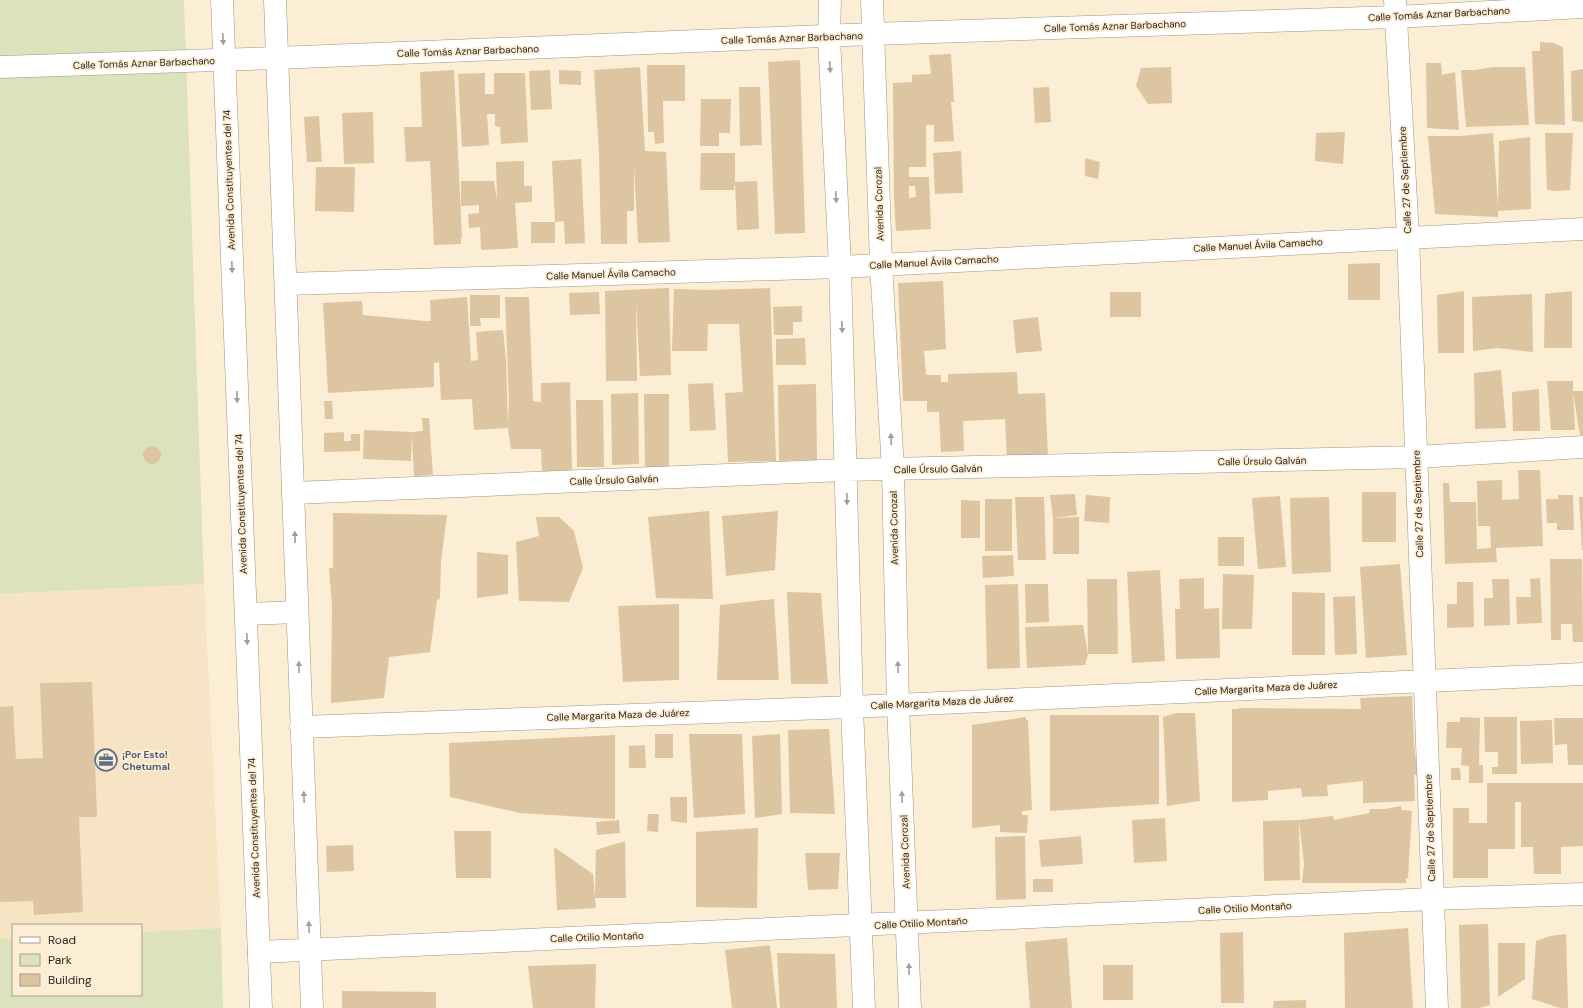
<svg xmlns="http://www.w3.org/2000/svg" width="1583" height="1008" font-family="'DM Sans',sans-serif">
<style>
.built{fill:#f7e4c5}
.green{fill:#dce3bc}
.building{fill:#dcc5a0;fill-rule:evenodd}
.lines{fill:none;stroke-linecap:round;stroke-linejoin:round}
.minor-casing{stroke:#a2957f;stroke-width:23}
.tertiary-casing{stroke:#a2957f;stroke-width:23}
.secondary-casing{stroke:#a2957f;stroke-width:23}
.minor{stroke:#fff;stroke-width:22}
.tertiary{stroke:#fff;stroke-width:22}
.secondary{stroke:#fff;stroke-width:22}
.oneway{fill:#a09d9a}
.labels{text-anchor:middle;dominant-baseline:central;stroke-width:3.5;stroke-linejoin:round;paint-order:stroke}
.street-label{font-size:10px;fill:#2c261e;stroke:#fcedd5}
.service-label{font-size:10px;font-weight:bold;fill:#4e5e75;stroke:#fcedd5;text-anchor:start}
</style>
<rect width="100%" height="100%" fill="#fcedd5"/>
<path class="built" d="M204,584L221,928L141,932V925H13V938L0,939V594Z"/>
<path class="green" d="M0,0H184L204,584L0,594Z
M221,928L223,1008H0V939L13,938V995H141V932Z"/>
<path class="building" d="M1540,42L1554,43L1563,47L1565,125L1535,124L1532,51H1540Z
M951,54L954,102H951L954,141L934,142V125H926V167H909V177H929L931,229L896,231L894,199L893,83L912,82V75L931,74L929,55ZM909,186H915L916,197L909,198Z
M800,60L805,233L775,234L768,62Z
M1426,63H1441L1442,75L1455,72L1459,130L1427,128Z
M647,65H685V101H663L664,143L655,144L654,132H648Z
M640,67L645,151L666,152L670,242L638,243L634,165V211H627V244H601L599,154L594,70Z
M1171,67L1172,103L1148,104L1136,86L1141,68Z
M1493,67H1525L1529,125L1466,127L1461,70H1475Z
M1583,69V122L1572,121L1571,71Z
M454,70L462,238H461V244L434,245L430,161L406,162L404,127H422L420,72Z
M550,70L552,109L531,110L529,71Z
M559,70L581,71V85L559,84Z
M485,73V94H494V73H525L528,142L501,144L500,127L495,126V114H487L489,145L462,147L458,74Z
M739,87H760L762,145L740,146Z
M1049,87L1051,122L1035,123L1033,88Z
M701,99H731L730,133H719V146H700Z
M373,112L374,163L344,164L342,113Z
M319,116L322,162H307L304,117Z
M1345,132L1343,164L1315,161L1316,133Z
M1493,133L1498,207L1499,141L1530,137L1531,209L1498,211V217L1435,214L1428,136H1461Z
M1545,133H1573L1570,190L1556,191L1547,190Z
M961,151L963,193L935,194L933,153Z
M701,153H735V182L757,181L759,229L737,230L735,182L734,190H700Z
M1085,158L1100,162L1098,179L1085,176Z
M581,159L585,243L565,244L564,221L555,222L552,161Z
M524,161V186H532V202L515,203L518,248L481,250L480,227L469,228L468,214L479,213V205L461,206V181H494L497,201L496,162Z
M316,167H355L354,212L315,211Z
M531,222H555V243H531Z
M1380,263V300H1348V264Z
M943,281L946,349L924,351L926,375H941V382H948V374L1017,372L1018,394L1045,393L1048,457L1007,459L1005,419L963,421L964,451L941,452L939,412H927V401H903L898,283Z
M669,288L671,375L640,376L636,300L637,381H606L605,291Z
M770,288L776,461L728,462L725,393L743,392L739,324H708L707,351H672L674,289L708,290Z
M1464,291V353H1438L1437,295Z
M1572,291V348H1544L1545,294Z
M599,292L600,314L570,315L569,293Z
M1110,292H1141V317H1110Z
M1532,294L1533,352L1498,348L1473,351L1472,297Z
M470,295H500V318H480L481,326H470Z
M467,297L471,361L478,360L476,332L503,330L506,359L508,425L509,403L505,297H529L533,401L541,402V383L570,382L572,471L542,472L541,449H511L508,428L474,430L472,399L441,400L439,362L434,363V387L328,393L323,303L362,301L363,315L425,321H431L430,300Z
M802,306V322H793V335H774L773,307Z
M1038,317L1042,351L1016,353L1013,320Z
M805,338L806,365H776V339Z
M1501,370L1506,428L1475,429L1474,373Z
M1547,381H1573V391H1583V435H1580L1573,393L1575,430H1551Z
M713,383L716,430L690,431L688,384Z
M816,384L817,460L779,461L778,385Z
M1539,389L1540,431H1513L1512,392Z
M638,393L639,464L612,465L611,394Z
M644,394H669V471L645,472Z
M576,400H603L604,467H577Z
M324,401H332L333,419H325Z
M422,418H429L433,475L414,476L412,434L411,461L363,459L364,430L412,432L423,431Z
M344,432V441H351V434H360V451L324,452V433Z
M143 455a9 9 0 1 1 18 0a9 9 0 1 1-18 0Z
M1518,470H1540L1543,546L1496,548L1497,562L1445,564L1443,483H1449L1450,502H1476L1477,549L1491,548L1490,526H1478L1477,481L1502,480V500L1519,499Z
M1362,492H1396V542H1362Z
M1075,494L1077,515L1053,518L1079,517V554H1053V518L1050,495Z
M1086,495L1110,497L1109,523L1084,521Z
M1558,495H1573L1574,530H1557V523H1547L1546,499H1558Z
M1280,496L1286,567L1258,569L1252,498Z
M1015,497H1044L1046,560H1018Z
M1329,497L1331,572L1292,574L1290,498Z
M1579,497H1583V550H1582Z
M985,499H1012V551H985Z
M961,500L980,501V538H961Z
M709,511L713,599L656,598L648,517Z
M778,511L775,570L726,576L722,516Z
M333,513L447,515L441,562L440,599L437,600L430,652L389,657L384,698L331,703L332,605L329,568H333Z
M536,517H559L574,531L583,568L569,602L519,601L516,542L539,536Z
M1218,537H1244V566H1218Z
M477,552L508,555V594L477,598Z
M1013,555L1014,576L983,578L982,556Z
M1550,559H1582L1583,642H1573L1572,624H1561V640H1551Z
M1400,564L1407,655L1366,658L1360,567Z
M1160,570L1165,661L1132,663L1127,572Z
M1223,574L1254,575L1252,629H1222Z
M1204,578V609L1219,608L1220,658L1176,659L1175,609H1180L1179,579Z
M1540,578L1542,623L1517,624L1516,597H1531L1530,579Z
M1087,579H1117L1118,654H1088Z
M1492,579H1509L1510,625L1484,626V598H1493Z
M1457,582H1473L1474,627L1447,628V604H1457Z
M1018,584L1020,668L987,669L985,585Z
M1025,584H1048L1049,622L1026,623Z
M787,592L821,593L828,684H791Z
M1292,592L1325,593V655H1292Z
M1355,596L1357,654L1335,655L1333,597Z
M774,599L779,680H717L720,605Z
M679,604V680L623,682L618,606Z
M1083,625L1088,654L1085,665L1027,668L1025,627Z
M92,682L97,817H79L83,912L34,915L33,901L0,902V707L13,706L16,759L43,758L40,683Z
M1412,696L1414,745L1418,775H1414L1415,801L1363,803V781L1327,785L1328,796L1302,797L1301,788L1268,791V800L1232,802V709H1239V708L1361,709L1360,698Z
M1177,713H1195L1200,801L1167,806L1163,717Z
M1050,715H1159V804L1050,811Z
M1026,717V720H1028L1032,810L1022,811V815H1028L1027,833L1000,832V825L972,828V725Z
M1460,717L1480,718L1479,765H1483V783H1469V766L1461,765L1462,748H1446L1447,722H1460Z
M1484,717H1517V774H1492V767H1498V752H1485Z
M1554,718H1583V765H1568L1567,744L1555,745Z
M1552,720L1553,763L1521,764L1520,721Z
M829,729L835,814L790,813L788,730Z
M655,734H673V758H655Z
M689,734H742L745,814L694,818Z
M780,734L782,814L755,818L752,736Z
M615,735V819L520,813L450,797L449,743Z
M645,745L646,768H629V746Z
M1451,768H1460L1461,780H1451Z
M1487,783H1583V846L1561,847V874H1534L1533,847H1521V802H1515V849H1488V878H1453V808H1469V823H1487Z
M670,797H687V823L671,821Z
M1401,806L1402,810L1412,811L1408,878H1406V883H1302L1304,864L1299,820L1333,816L1334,820L1369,813L1370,809H1385Z
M648,814H659L658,832L647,831Z
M1165,818L1167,861L1134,863L1132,820Z
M619,820L620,833L597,835L596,822Z
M1299,820L1300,880L1264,881L1263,821Z
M758,828L757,908L696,907V832Z
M454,831H491V878H456Z
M1025,836L1026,899L996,900L995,837Z
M1081,836L1083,864L1041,867L1039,840Z
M625,841L626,898H595L596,908L557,910L554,847L593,874L595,898L596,850Z
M353,845L354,871L327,872L326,846Z
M805,853H840L838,889L808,890Z
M1033,879H1053V892H1033Z
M1488,924L1490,1005L1479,1008H1461L1459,925Z
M1408,928L1413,1008H1345L1344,933Z
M1243,932L1244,1003H1221L1220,933Z
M1566,934L1568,1008H1560L1532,999L1536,941L1550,936Z
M1067,938L1072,1008H1030L1025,942Z
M1498,943H1525V979L1498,997Z
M770,945L777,1008H732L725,950Z
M777,953L835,954L837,1008H780Z
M596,964L595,1008H533L528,966Z
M1103,965H1133V1000H1103Z
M342,991L436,992V1008H342Z
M1306,1000V1008H1273L1274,1001Z"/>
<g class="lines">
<g class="minor-casing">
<path id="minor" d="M830,0L829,37L840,267L852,707L864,1008
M872,0L881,264L893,470L898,704L910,1008
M1395,0L1408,237L1437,1008
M0,67L277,58L872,34L1396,17L1583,7
M286,284L840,267L1583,229
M293,493L846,470L1417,457L1583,447
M301,727L852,707L1583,674
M259,952L1433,899L1583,894"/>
</g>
<g class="tertiary-casing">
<path id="tertiary" d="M246,614L297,612"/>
</g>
<g class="secondary-casing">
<path id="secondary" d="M222,0L261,1008
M275,0L312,1008"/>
</g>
<use href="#minor" class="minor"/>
<use href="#tertiary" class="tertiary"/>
<use href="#secondary" class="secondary"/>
</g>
<defs><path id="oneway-solid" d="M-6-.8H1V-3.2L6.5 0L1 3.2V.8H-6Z"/></defs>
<g class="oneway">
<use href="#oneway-solid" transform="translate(223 39) rotate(88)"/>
<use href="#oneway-solid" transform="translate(830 67) rotate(87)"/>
<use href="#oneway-solid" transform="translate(836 197) rotate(87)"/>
<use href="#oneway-solid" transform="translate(232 267) rotate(88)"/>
<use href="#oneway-solid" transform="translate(842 327) rotate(88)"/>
<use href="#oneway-solid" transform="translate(237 397) rotate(88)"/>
<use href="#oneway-solid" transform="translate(891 439) rotate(-93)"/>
<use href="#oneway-solid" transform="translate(847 499) rotate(89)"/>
<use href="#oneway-solid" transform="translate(295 537) rotate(-92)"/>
<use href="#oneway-solid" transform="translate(247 639) rotate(88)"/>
<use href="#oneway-solid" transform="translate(299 667) rotate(-92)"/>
<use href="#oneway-solid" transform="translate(898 667) rotate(-91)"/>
<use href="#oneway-solid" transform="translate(304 797) rotate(-92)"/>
<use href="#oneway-solid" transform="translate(902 797) rotate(-92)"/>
<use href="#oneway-solid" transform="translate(309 927) rotate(-92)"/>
<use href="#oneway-solid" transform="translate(909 969) rotate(-91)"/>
</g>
<defs>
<g id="office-ring" transform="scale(1.15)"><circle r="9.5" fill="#fcedd5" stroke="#5c6f8a" stroke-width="1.5"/><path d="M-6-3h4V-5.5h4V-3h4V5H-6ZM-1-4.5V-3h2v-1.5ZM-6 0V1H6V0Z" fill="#5c6f8a"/></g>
</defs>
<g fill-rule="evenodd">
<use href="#office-ring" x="106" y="760"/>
</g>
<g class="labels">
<g class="street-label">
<text transform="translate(1439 14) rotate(-3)">Calle Tomás Aznar Barbachano</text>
<text transform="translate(1115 26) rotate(-2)">Calle Tomás Aznar Barbachano</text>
<text transform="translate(792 38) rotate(-2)">Calle Tomás Aznar Barbachano</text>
<text transform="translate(468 51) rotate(-2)">Calle Tomás Aznar Barbachano</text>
<text transform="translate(144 63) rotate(-2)">Calle Tomás Aznar Barbachano</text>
<text transform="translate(229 180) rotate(-92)">Avenida Constituyentes del 74</text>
<text transform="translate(1405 180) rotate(-93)">Calle 27 de Septiembre</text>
<text transform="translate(879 204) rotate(-92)">Avenida Corozal</text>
<text transform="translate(1258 245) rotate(-3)">Calle Manuel Ávila Camacho</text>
<text transform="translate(934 262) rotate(-3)">Calle Manuel Ávila Camacho</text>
<text transform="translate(611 274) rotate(-2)">Calle Manuel Ávila Camacho</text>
<text transform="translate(1262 461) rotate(-1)">Calle Úrsulo Galván</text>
<text transform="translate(938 469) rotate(-1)">Calle Úrsulo Galván</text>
<text transform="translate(614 480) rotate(-2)">Calle Úrsulo Galván</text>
<text transform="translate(241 504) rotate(-92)">Avenida Constituyentes del 74</text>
<text transform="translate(1418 504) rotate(-92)">Calle 27 de Septiembre</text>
<text transform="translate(894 528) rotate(-91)">Avenida Corozal</text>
<text transform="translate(1266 688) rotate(-3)">Calle Margarita Maza de Juárez</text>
<text transform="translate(942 702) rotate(-3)">Calle Margarita Maza de Juárez</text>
<text transform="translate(618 715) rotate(-2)">Calle Margarita Maza de Juárez</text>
<text transform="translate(254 828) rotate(-92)">Avenida Constituyentes del 74</text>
<text transform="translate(1430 828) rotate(-92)">Calle 27 de Septiembre</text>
<text transform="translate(905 852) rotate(-92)">Avenida Corozal</text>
<text transform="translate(1245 908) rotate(-3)">Calle Otilio Montaño</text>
<text transform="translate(921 923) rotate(-3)">Calle Otilio Montaño</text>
<text transform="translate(597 937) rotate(-2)">Calle Otilio Montaño</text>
</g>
<g class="service-label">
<text x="122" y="754">¡Por Esto!<tspan x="122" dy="12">Chetumal</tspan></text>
</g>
</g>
<rect x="12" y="924" width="130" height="72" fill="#fcedd5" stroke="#a99d8c"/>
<rect x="20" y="937" width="20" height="6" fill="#ffffff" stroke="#a99d8c"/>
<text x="48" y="944" font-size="12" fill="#2c261e">Road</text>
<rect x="20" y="954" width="20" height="12" fill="#dce3bc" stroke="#a99d8c"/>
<text x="48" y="964" font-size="12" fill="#2c261e">Park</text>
<rect x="20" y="974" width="20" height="12" fill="#dcc5a0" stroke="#a99d8c"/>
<text x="48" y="984" font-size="12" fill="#2c261e">Building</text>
</svg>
